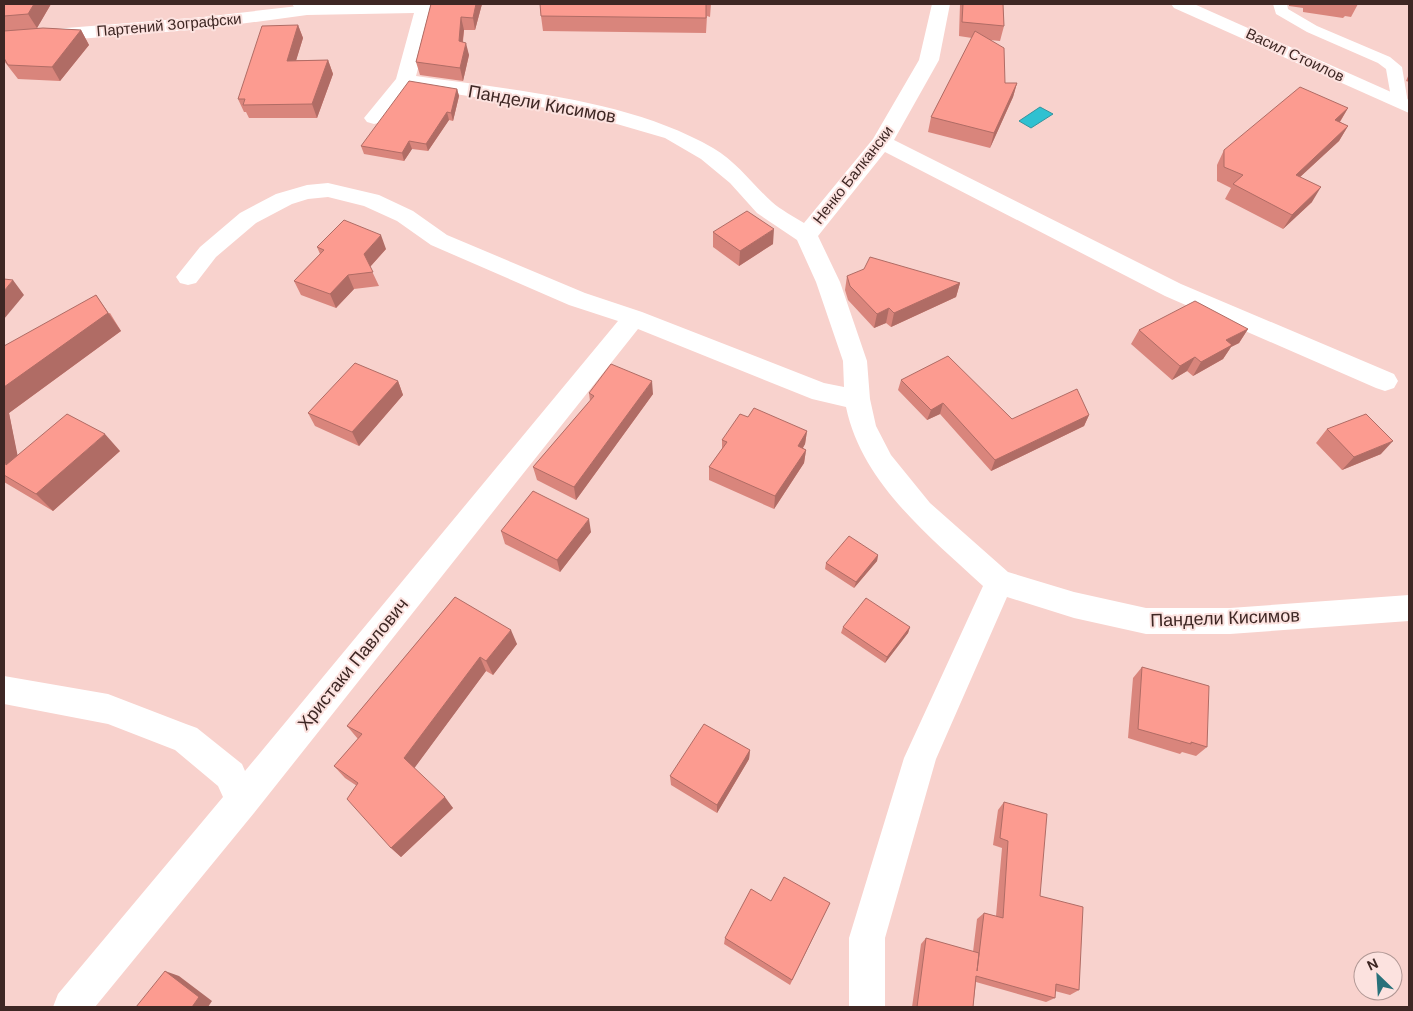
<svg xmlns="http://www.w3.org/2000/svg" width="1413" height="1011" font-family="'DM Sans',sans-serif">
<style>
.water{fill:#2fc1d1;stroke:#34939d}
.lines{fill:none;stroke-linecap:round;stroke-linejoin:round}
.service{fill:#fff;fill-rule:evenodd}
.minor{fill:#fff;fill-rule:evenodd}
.tertiary{fill:#fff;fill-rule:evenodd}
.wall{fill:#d9857c}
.shaded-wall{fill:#b06c65}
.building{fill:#fc9b90;stroke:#b06c65}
.labels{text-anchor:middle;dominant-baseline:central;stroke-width:4;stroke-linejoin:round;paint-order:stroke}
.far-street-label{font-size:15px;fill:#3e2724;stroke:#fce2df}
.street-label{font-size:18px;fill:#3e2724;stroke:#fce2df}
</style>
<rect width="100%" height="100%" fill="#f8d2cd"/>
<path class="water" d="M1040,107L1053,114L1031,128L1019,121Z"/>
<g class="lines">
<path class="service" d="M292,4H308L314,10L312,13C304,15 296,11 292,4Z
M1273,4H1287L1288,9L1317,26L1390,57L1402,67L1408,103L1406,106H1394L1392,103L1386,69L1378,63L1307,32L1276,14Z"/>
<path class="minor" d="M463,4L460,8L433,12L416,76C511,90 629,99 713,148C737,162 752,184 772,202C781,210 793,216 804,223L873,139L919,60L932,4H950L939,60L894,140L1181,284L1394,374L1398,381L1394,388L1385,391L1376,388L1165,296L885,152L818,236L840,282L867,361L870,399L876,426L891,455L930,503L1008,572L1074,592L1146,608H1230L1409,595V621L1230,634H1146L1074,618L1007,597L936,759L885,938V1007H849V938L904,758L983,586C928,535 862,483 846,407L812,399L638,329L254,813L95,1007H53L58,994L223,797L218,786L175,750L108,724L4,704V676L108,694L186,724L197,728L242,764L245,771L618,321L569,305L431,245L397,221L364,206L328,197L308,199L292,204L256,223L216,257L196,283L188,285L180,283L176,277L200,247L240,213L276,194L307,185L328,183L379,195L413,211L447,235L585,293L642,312L824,383L844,387L843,361L816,282L797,240L757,213L730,183L701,159L665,138L579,113L410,87L381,122L374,124L367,122L364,118L396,79L414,13L307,15L203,29L4,45V33L203,17L307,5Z"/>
<path class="tertiary" d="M1171,4H1194L1409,100V113L1174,8Z"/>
</g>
<path class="wall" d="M4,4H51L37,28L81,30L89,45L60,81L18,79L4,61Z
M431,4H482L475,30H464L463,42L469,55L463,81L420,75L416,62Z
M540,4H711L710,17L707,16L706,33L543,31L541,16Z
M960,4H1003L1004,26L1000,41L990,40L1005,83H1017L1013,97L990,148L928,132L931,117L972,38L959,36Z
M1289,4H1358L1351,17L1345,16L1343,18L1303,12V8L1289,6Z
M298,25L303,38L296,60H328L333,74L317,118H249L246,112H244L238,99Z
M1409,74V82L1406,81Z
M457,89L459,96L453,121L449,120L428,151L412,149L404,161L364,154L361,146Z
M1348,108L1340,122L1348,126L1339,141L1300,177L1312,202L1283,229L1225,199L1231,188L1217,181V165L1224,150Z
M713,232L773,244L739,266L713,247Z
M317,247L386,249L370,267L379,286L354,289L336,308L301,295L294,281L320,254Z
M847,276L960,283L956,297L891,327L886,323L874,328L848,300L845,290Z
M110,313L121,331L9,413L17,455L120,451L53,511L4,482V346Z
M1248,329L1239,343L1231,347L1223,359L1193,376L1187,371L1172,380L1131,344L1139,330Z
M901,380L1012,419L1089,415L1084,426L991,471L940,414L927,420L898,390Z
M398,381L403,395L359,446L315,426L308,413Z
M589,393L653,394L576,500L537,480L533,467L590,401Z
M748,417L807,431L805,444L803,448L806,450L804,463L774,509L709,480V467L722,449V440Z
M1327,429L1381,454L1342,470L1316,443Z
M501,531L591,532L560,572L505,544Z
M878,555L877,561L854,588L825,569L826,563Z
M455,597L517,644L493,675L486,671L414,768L453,808L401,857L391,848L357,786L345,778L334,766L358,739L347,726Z
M843,627H910L908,633L885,663L841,633Z
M1142,667L1207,747L1196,756L1182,752L1180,754L1128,738L1133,678Z
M750,750L749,759L717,813L671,785L670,776Z
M1004,802L1040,896L1079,990L1070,995L1055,991V998L1046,1002L976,982L973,1007H912L921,944L926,938L973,952L977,919L984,913L996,916L1002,848L993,845L998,810Z
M771,901L830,903L790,985L724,944L725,938Z"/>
<path class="shaded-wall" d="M34,4H51L37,28L28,14Z
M476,4H482L475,30L473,18Z
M461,17L464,30L461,54L459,41Z
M298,25L303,38L292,74L287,61Z
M81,30L89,45L60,81L52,67Z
M466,43L469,55L463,81L460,68Z
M328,60L333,74L317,118L312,104Z
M1017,83L1013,97L990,148L994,133Z
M457,89L459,96L453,121L451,113Z
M1348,108L1339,123L1335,120Z
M447,112L449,120L428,151L426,144Z
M1348,126L1339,141L1287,189L1296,175Z
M409,141L412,149L404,161L402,153Z
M1321,187L1312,202L1283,229L1292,215Z
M774,229L773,244L739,266L740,251Z
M381,235L386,249L369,268L364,254Z
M348,275L354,289L336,308L330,294Z
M13,280L24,295L4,319V291Z
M960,283L956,297L891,327L894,313Z
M96,295L121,331L9,413L23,482L6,465L4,455V387Z
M889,308L886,323L874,328L877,314Z
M1248,329L1239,343L1231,347L1223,359L1193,376L1201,362L1226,340Z
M1195,357L1187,371L1172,380L1180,366Z
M398,381L403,395L359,446L352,432Z
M652,381L653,394L576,500L574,487Z
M943,403L940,414L927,420L931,410Z
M1089,415L1084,426L991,471L995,460Z
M807,431L805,444L796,459L798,446Z
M105,434L120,451L53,511L36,494Z
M1393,441L1381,454L1342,470L1354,457Z
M806,450L804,463L774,509L775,496Z
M589,519L591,532L560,572L557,560Z
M878,555L877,561L854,588L856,582Z
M910,627L908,633L885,663L887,657Z
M511,630L517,644L493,675L486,661Z
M480,657L486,671L413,770L404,758Z
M750,750L749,759L717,813V805Z
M445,797L453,808L401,857L391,848Z
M165,971L179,976L212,1001L208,1007H192Z"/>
<path class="building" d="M4,4H34L28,14L4,16Z
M431,4H476L473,18L461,17L459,41L466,43L460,68L416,62Z
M540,4H706V18L541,16Z
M963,4H1003L1004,26L962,22Z
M298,25L287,61L328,60L312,104L243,105L245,99H238L262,26Z
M43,28L81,30L52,67L8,65L4,58V31Z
M975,31L1004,48L1005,83H1017L994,133L931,117Z
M409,81L457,89L451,113L447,112L426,144L409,141L402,153L361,146Z
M1300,87L1348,108L1335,120L1348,126L1296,175L1321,187L1292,215L1233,184L1243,175L1224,167V150Z
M747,211L774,229L740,251L713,232Z
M344,220L381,235L364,254L373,272L348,275L330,294L294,281L324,250L317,247Z
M870,257L960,283L894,313L889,308L877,314L850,286L847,276L864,269Z
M4,279L13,280L4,291Z
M96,295L108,313L4,387V346Z
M1195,301L1248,329L1226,340L1232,345L1201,362L1195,357L1180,366L1139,330Z
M948,356L1012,419L1077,389L1089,415L995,460L943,403L931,410L901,380Z
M355,363L398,381L352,432L308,413Z
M611,364L652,381L574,487L533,467L594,396L589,393Z
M754,408L807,431L798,446L806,450L775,496L709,467L727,442L722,440L740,414L748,417Z
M67,414L105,434L36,494L4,475V455L6,465Z
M1366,414L1393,441L1354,457L1327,429Z
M533,491L589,519L557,560L501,531Z
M849,536L878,555L856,582L826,563Z
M455,597L511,630L486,661L480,657L404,758L445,797L391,848L347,799L358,783L334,766L362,734L347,726Z
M866,598L910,627L887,657L843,627Z
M1142,667L1209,686L1207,747L1191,742V744L1138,729Z
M704,724L750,750L717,805L670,776Z
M1004,802L1047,814L1040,896L1083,907L1079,990L1056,984L1055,998L976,976L973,1007H917L926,938L979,953L977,971L984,913L1003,918L1008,841L1000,838Z
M784,877L830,903L792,980L725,938L751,889L771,901Z
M165,971L199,997L192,1007H136Z"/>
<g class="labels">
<g class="far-street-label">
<text transform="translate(169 25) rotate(-5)">Партений Зографски</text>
<text transform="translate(1295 55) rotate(25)">Васил Стоилов</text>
<text transform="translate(853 175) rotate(-52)">Ненко Балкански</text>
</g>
<g class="street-label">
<text transform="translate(542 104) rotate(10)">Пандели Кисимов</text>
<text transform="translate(1225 618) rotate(-2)">Пандели Кисимов</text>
<text transform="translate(353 664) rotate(-51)">Христаки Павлович</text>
</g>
</g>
<rect width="1413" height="1011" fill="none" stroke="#3e2724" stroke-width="10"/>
<g transform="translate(1378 976) rotate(335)"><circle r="24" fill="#fce2df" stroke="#b09794"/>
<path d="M0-4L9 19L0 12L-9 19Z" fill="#28717a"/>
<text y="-8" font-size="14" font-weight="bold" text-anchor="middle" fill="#3e2724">N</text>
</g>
</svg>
